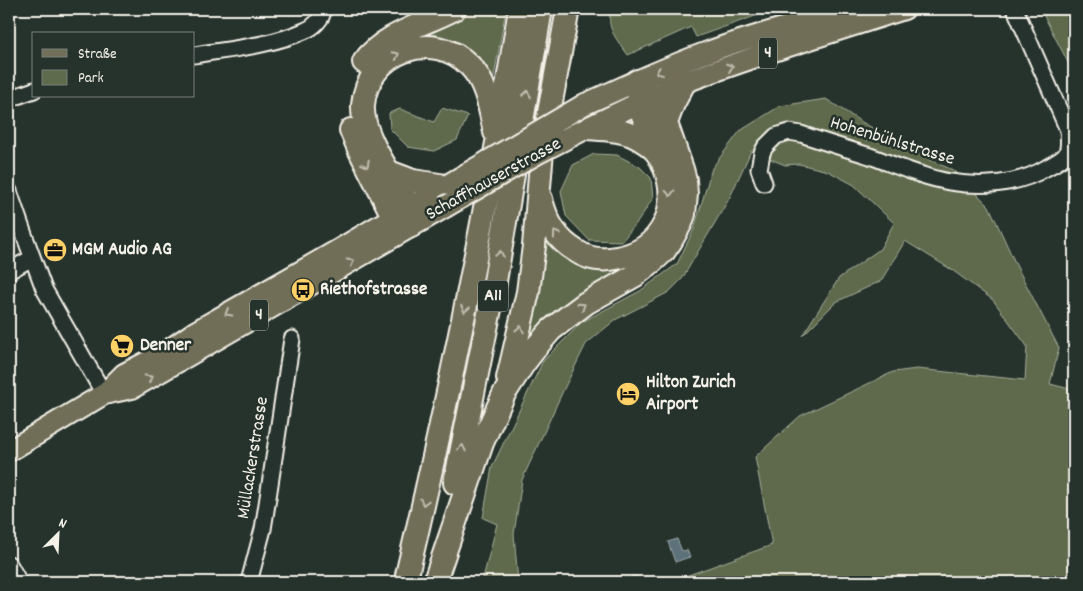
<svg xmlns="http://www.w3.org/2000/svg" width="1083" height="591" font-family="Dekko,sans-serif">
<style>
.green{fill:#5e6b4d;stroke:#a9ae9a}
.water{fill:#5c7179;stroke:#99a4a5}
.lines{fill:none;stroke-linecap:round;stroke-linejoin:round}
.minor-casing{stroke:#f4f1e8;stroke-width:19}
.major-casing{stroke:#f4f1e8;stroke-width:24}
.highway-casing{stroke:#f4f1e8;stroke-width:26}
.minor{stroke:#26332d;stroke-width:15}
.major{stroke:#716e59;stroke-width:20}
.highway{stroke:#716e59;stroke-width:22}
.major-bridge-casing{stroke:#f4f1e8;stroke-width:24;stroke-linecap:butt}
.major-bridge{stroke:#716e59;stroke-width:20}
.oneway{stroke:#c0bdaf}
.labels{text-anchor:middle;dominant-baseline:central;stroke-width:5;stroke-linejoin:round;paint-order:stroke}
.shield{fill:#26332d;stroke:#b6b8b0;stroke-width:1}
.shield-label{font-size:18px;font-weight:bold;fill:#f4f1e8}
.street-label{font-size:19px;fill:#f4f1e8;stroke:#26332d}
.poi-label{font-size:19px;font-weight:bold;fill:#f4f1e8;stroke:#26332d;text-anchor:start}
</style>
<rect width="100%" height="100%" fill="#26332d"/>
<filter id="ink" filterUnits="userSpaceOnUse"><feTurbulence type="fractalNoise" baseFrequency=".02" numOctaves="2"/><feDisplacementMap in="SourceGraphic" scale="10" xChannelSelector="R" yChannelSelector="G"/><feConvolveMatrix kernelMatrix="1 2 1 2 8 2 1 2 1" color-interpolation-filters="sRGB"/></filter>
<g filter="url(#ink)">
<path class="green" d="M468,9H506L492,88L487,76L399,41L451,18Z
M612,9H790L758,15L696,37L691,27L628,55C618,41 604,27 612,9Z
M1042,9H1074V74L1043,14Z
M826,99L860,121L930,160L953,170L989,206L1017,267L1059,348L1050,384L1074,390V582H633L632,576L669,582L772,545L755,457L800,416L893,372L917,369L1025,380L1027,346L993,300L952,270L905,241L881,281L836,302L802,336L839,278L880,249L894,223L854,185L828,171L799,164L785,165L751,151L730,197L682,279L669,292L615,320L586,344L562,393L522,480L514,534L518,582H482L497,524L483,518L492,467L543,361L582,322L640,291L677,264L694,229L712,168L740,131L780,106Z
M442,108L468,116L457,140L434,151L408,147L390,129L389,113L400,109L434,122Z
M594,154L617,155L640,167L651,178L653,198L639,220L622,241L589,240L566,216L561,191L573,165Z
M543,229L556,244L645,255L527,343Z"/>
<path class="water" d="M677,539L682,551L687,550L690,557L675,562L668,542Z"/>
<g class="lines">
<g class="minor-casing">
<path id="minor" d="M194,55C230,49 270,46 304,31C313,28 323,19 323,9
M9,99L34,90
M764,183L759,169L762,153L765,147L776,136L789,132L801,134C824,142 847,149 870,156C895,165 924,178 950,182C982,187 1018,185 1046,168C1068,156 1070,156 1068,130L1015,9
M9,191L22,229L44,289L104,394
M9,271L32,258
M9,564L19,582
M249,582L263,529L267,504L292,339"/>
</g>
<g class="major-casing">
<path id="major" d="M585,104C626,86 666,67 708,52C753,35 801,24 846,9
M582,130C616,115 648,97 683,83C756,55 830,33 904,9
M104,394L132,388L445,207
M9,451L104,394L124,374L166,352L195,332L340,249L449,184"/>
</g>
<g class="highway-casing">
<path id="highway" d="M364,62C385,33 424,25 454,9
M638,84L639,102L641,111L659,153
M666,123L673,104L684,83
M351,130L359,149L393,216L411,226
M389,172L413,181L446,186
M541,199C546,221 557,240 576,251C588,259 602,261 616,258C662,251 682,207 664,166C663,163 661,159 659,156C654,147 641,139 632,135C618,129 602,129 587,128
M411,226C410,220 411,213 409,207C407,202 403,196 400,191C386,167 361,132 363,105C367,52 433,27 470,66C487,83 490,110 495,132
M508,378L528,292L534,246L542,151L568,9
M455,483L492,299L541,9
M407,575C451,388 489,199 520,9
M435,581L482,443L504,394L524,363L537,346L551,330L566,318L586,303L634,276L653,261L664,251L671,241L681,223L684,214L686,194L685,180L682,169L666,123L651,96L637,81"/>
</g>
<use href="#minor" class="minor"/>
<use href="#major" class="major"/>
<use href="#highway" class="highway"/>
<g class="major-bridge-casing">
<path id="major-bridge" d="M449,184L585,104
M445,207L538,153L581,131"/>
</g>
<use href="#major-bridge" class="major-bridge"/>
</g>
<defs><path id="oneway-chevron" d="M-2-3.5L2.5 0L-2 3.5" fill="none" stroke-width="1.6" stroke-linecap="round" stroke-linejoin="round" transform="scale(1.25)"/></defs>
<g class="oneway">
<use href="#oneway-chevron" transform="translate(396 55) rotate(-28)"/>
<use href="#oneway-chevron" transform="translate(730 67) rotate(-20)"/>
<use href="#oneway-chevron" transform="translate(659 72) rotate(158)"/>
<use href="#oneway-chevron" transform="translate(527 94) rotate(-81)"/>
<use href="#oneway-chevron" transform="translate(366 164) rotate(63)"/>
<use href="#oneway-chevron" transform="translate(670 193) rotate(88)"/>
<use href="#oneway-chevron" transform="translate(556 234) rotate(-126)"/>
<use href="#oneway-chevron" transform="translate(500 254) rotate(-80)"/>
<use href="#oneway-chevron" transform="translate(351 262) rotate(-30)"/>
<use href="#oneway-chevron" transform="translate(582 306) rotate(-34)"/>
<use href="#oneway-chevron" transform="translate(465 309) rotate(101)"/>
<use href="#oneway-chevron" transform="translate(228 313) rotate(150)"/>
<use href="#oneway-chevron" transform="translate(520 329) rotate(-77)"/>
<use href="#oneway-chevron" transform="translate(149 378) rotate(-30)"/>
<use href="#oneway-chevron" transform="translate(462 448) rotate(-78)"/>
<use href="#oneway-chevron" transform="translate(424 502) rotate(103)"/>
</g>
</g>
<defs>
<g id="office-disc" transform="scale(1.25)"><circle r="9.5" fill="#ffd166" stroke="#26332d"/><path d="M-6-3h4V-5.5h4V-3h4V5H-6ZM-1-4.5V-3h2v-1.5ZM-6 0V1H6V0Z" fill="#111"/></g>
<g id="bus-disc" transform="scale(1.25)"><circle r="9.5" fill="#ffd166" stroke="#26332d"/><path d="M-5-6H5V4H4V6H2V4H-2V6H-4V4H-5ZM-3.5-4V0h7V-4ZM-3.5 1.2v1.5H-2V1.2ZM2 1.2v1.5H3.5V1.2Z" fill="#111"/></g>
<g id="supermarket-disc" transform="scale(1.25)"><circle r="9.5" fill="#ffd166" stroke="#26332d"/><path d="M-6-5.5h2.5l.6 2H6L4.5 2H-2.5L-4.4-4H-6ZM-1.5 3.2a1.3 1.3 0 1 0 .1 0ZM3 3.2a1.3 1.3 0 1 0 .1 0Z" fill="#111"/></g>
<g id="hotel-disc" transform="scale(1.25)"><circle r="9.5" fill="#ffd166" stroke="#26332d"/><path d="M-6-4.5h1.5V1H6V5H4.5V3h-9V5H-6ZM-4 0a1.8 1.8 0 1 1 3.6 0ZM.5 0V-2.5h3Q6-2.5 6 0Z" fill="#111"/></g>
</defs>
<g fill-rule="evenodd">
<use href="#office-disc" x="55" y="250"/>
<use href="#bus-disc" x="303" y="290"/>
<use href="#supermarket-disc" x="122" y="346"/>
<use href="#hotel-disc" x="628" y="394"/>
</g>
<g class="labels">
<g class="shield">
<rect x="759" y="37.5" width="18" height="31" rx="4"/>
<rect x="478" y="280.5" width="30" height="31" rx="4"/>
<rect x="250" y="299.5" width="18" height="31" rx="4"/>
</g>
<g class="shield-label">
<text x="768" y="53">4</text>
<text x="493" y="296">A11</text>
<text x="259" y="315">4</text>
</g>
<g class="street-label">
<text transform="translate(892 142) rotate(17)">Hohenbühlstrasse</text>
<text transform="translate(494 180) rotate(-29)">Schaffhauserstrasse</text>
<text transform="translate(254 458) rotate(-81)">Müllackerstrasse</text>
</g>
<g class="poi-label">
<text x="72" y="250">MGM Audio AG</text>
<text x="320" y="290">Riethofstrasse</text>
<text x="140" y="346">Denner</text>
<text x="646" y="383">Hilton Zurich<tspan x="646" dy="22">Airport</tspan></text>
</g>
</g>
<rect width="1083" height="591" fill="none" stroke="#26332d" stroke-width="30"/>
<rect x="15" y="15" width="1053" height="561" fill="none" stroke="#f4f1e8" stroke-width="2" filter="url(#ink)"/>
<rect x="32" y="32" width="162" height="65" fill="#26332d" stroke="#787f78"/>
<rect x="42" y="49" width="25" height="8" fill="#716e59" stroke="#787f78"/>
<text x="78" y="58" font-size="15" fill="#f4f1e8">Straße</text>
<rect x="42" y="70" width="25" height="15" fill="#5e6b4d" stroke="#787f78"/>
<text x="78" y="82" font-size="15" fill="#f4f1e8">Park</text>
<g transform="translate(58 534) rotate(24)" stroke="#26332d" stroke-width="4" paint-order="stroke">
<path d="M0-4L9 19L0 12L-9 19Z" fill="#f4f1e8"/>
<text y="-8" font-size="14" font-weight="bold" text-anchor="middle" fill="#f4f1e8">N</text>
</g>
</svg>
